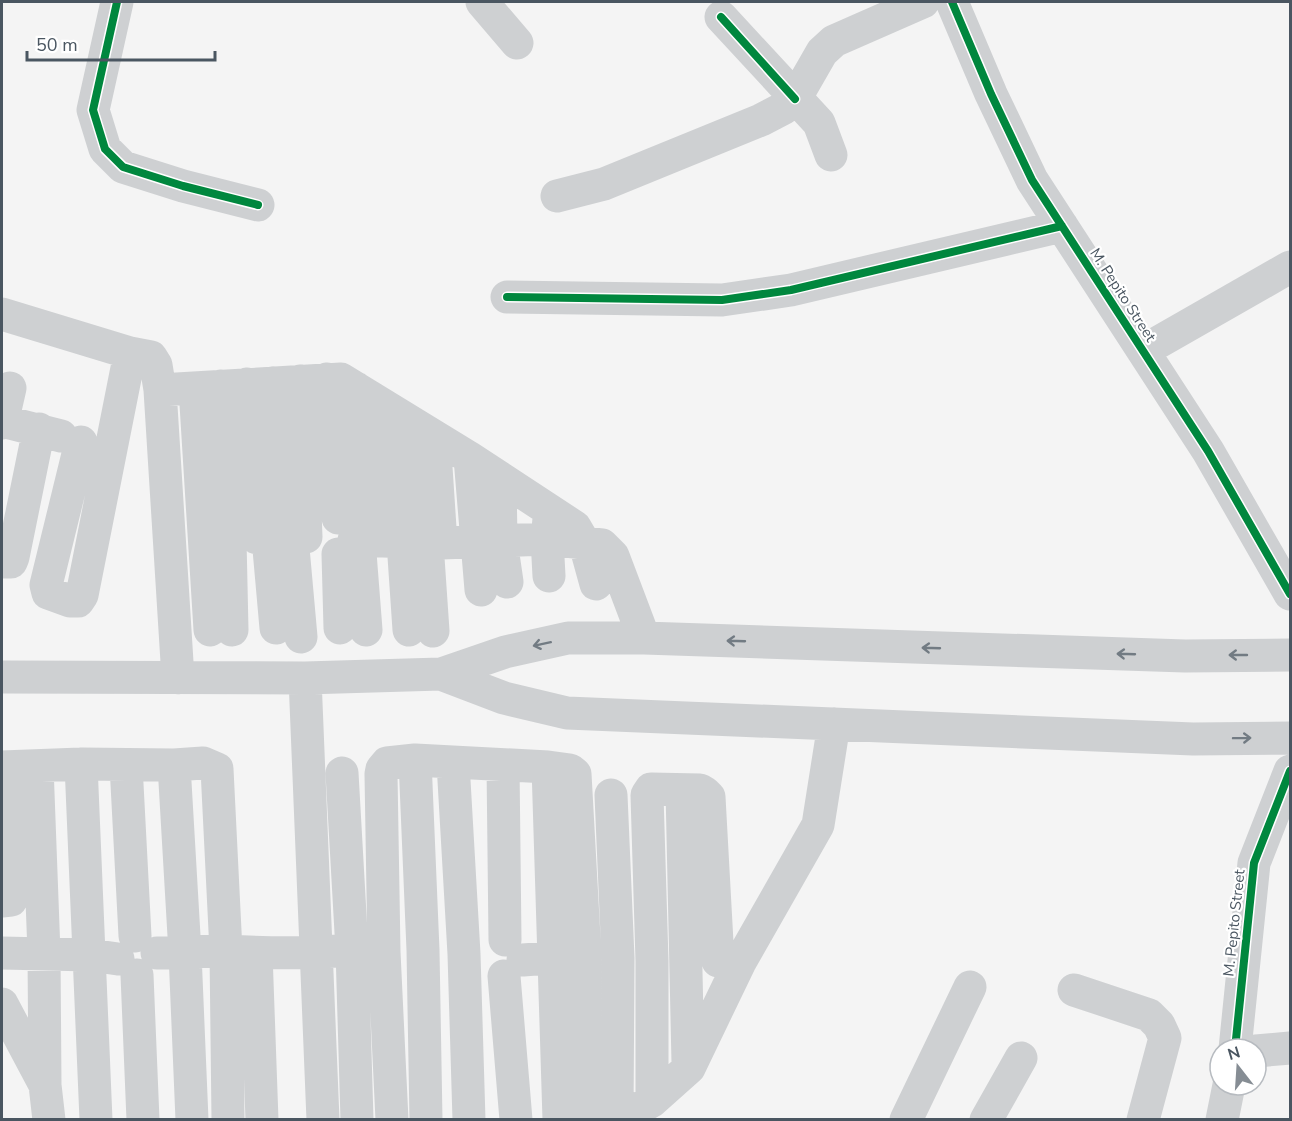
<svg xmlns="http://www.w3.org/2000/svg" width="1292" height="1121" font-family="'Nunito Sans',sans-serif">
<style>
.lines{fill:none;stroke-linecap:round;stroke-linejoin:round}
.minor{stroke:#ced0d2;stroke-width:33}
.cycleway-casing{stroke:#fff;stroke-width:11}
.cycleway{stroke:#00873e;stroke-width:8}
.oneway{stroke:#727b83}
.labels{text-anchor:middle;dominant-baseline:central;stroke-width:4.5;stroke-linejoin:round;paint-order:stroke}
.street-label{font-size:15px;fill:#4a5661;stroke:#fff}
</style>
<rect width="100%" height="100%" fill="#f4f4f4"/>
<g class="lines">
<path class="minor" d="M117,2L93,110L105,149L123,167L183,186L258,205
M482,2L517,43
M952,2L991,94L1032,180L1208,451L1290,594
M721,17L819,123L831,155
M557,196L604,184L761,120L784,108L795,99L822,52L834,41L923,2
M507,297L722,300L791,290L1062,226
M2,314L130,353L151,357L156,365L160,390L178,678
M1143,351L1290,267
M327,379L338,518
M300,381L306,537
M273,383L285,537
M247,384L257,538
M221,386L230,539L232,630
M195,388L210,630
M356,388L364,540
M160,390L341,379L470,458L575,527L585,544L596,584
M383,406L390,541
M2,421L61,436
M409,422L415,542
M2,423L10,388
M434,437L441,543
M81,442L46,585L48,593L70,601H78L82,595L130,353
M470,458L481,590
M500,479L501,541L507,582
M292,537L301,637
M268,538L276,628
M354,540L441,543L547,539L602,545L613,556L644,638
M359,540L366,630
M403,542L409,630
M427,543L433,631
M338,554L340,628
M2,562H11L13,557L39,429
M549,576L547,539L549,519
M1290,655L1185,656L644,638H568L505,652L441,674L504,698L567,713L1193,739L1290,738
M2,677L305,678L441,674
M305,678L323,1120
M415,760L423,950L426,1120
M453,763L464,954L469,1120
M81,764L96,1120
M126,765L135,936
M174,765L185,953L192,1120
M503,765L505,940
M37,766L44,953L45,1085
M2,767L81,764L174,765L203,763L217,769L226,951L228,1120
M548,767L559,1120
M342,773L352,950L357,1120
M682,790L688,1063
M611,795L618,958L617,1120
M2,901L11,900L14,894L6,767
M2,953L90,955L118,959
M157,953C180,953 204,951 228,951C264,953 300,954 336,951
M256,953L262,1120
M523,960L575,956
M137,975L143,1120
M504,976L516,1120
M1074,990L1149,1015L1159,1025L1165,1038L1143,1120
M2,1004L45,1085L49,1120
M1235,1049L1254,863L1290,771
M1256,1051L1290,1048
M652,1101V961L647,795L651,789L700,790L705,793L709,797L718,961
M392,1120L384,952L381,774L382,769L387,763L415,760L548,767L570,770L575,774L585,955L584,1120
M619,1120L652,1101L689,1068L740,962L818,825L834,724
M906,1120L970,987
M986,1120L1021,1058
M1222,1120L1229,1085"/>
<g class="cycleway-casing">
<path id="cycleway" d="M117,2L93,110L105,149L123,167L183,186L258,205
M952,2L991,94L1032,180L1208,451L1290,594
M721,17L795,99
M507,297L722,300L791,290L1062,226
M1235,1049L1254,863L1290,771"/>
</g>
<use href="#cycleway" class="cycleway"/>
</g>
<defs><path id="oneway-shaft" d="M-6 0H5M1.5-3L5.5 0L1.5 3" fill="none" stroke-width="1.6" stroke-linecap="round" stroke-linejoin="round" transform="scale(1.5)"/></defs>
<g class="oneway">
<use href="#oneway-shaft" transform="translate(736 641) rotate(-178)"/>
<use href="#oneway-shaft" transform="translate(542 644) rotate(168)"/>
<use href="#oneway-shaft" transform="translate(931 648) rotate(-178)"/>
<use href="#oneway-shaft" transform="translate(1126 654) rotate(-178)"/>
<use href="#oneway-shaft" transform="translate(1238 655) rotate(180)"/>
<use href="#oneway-shaft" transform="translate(1242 738) rotate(-1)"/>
</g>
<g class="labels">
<g class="street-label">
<text transform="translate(1123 295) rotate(57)">M. Pepito Street</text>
<text transform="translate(1234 923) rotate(-84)">M. Pepito Street</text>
</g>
</g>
<rect width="1292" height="1121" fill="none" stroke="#4a5661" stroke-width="6"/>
<g transform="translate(1238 1067) rotate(343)"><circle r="28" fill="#ffffff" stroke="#b7bbc0" stroke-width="1.5"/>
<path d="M0-4.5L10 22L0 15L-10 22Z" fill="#868d94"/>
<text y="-9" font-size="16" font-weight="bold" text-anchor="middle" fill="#4a5661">N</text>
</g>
<path d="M27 51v9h188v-9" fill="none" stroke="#4a5661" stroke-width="3"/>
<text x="36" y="51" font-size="18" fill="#4a5661" stroke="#ffffff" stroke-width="4.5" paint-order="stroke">50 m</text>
</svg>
